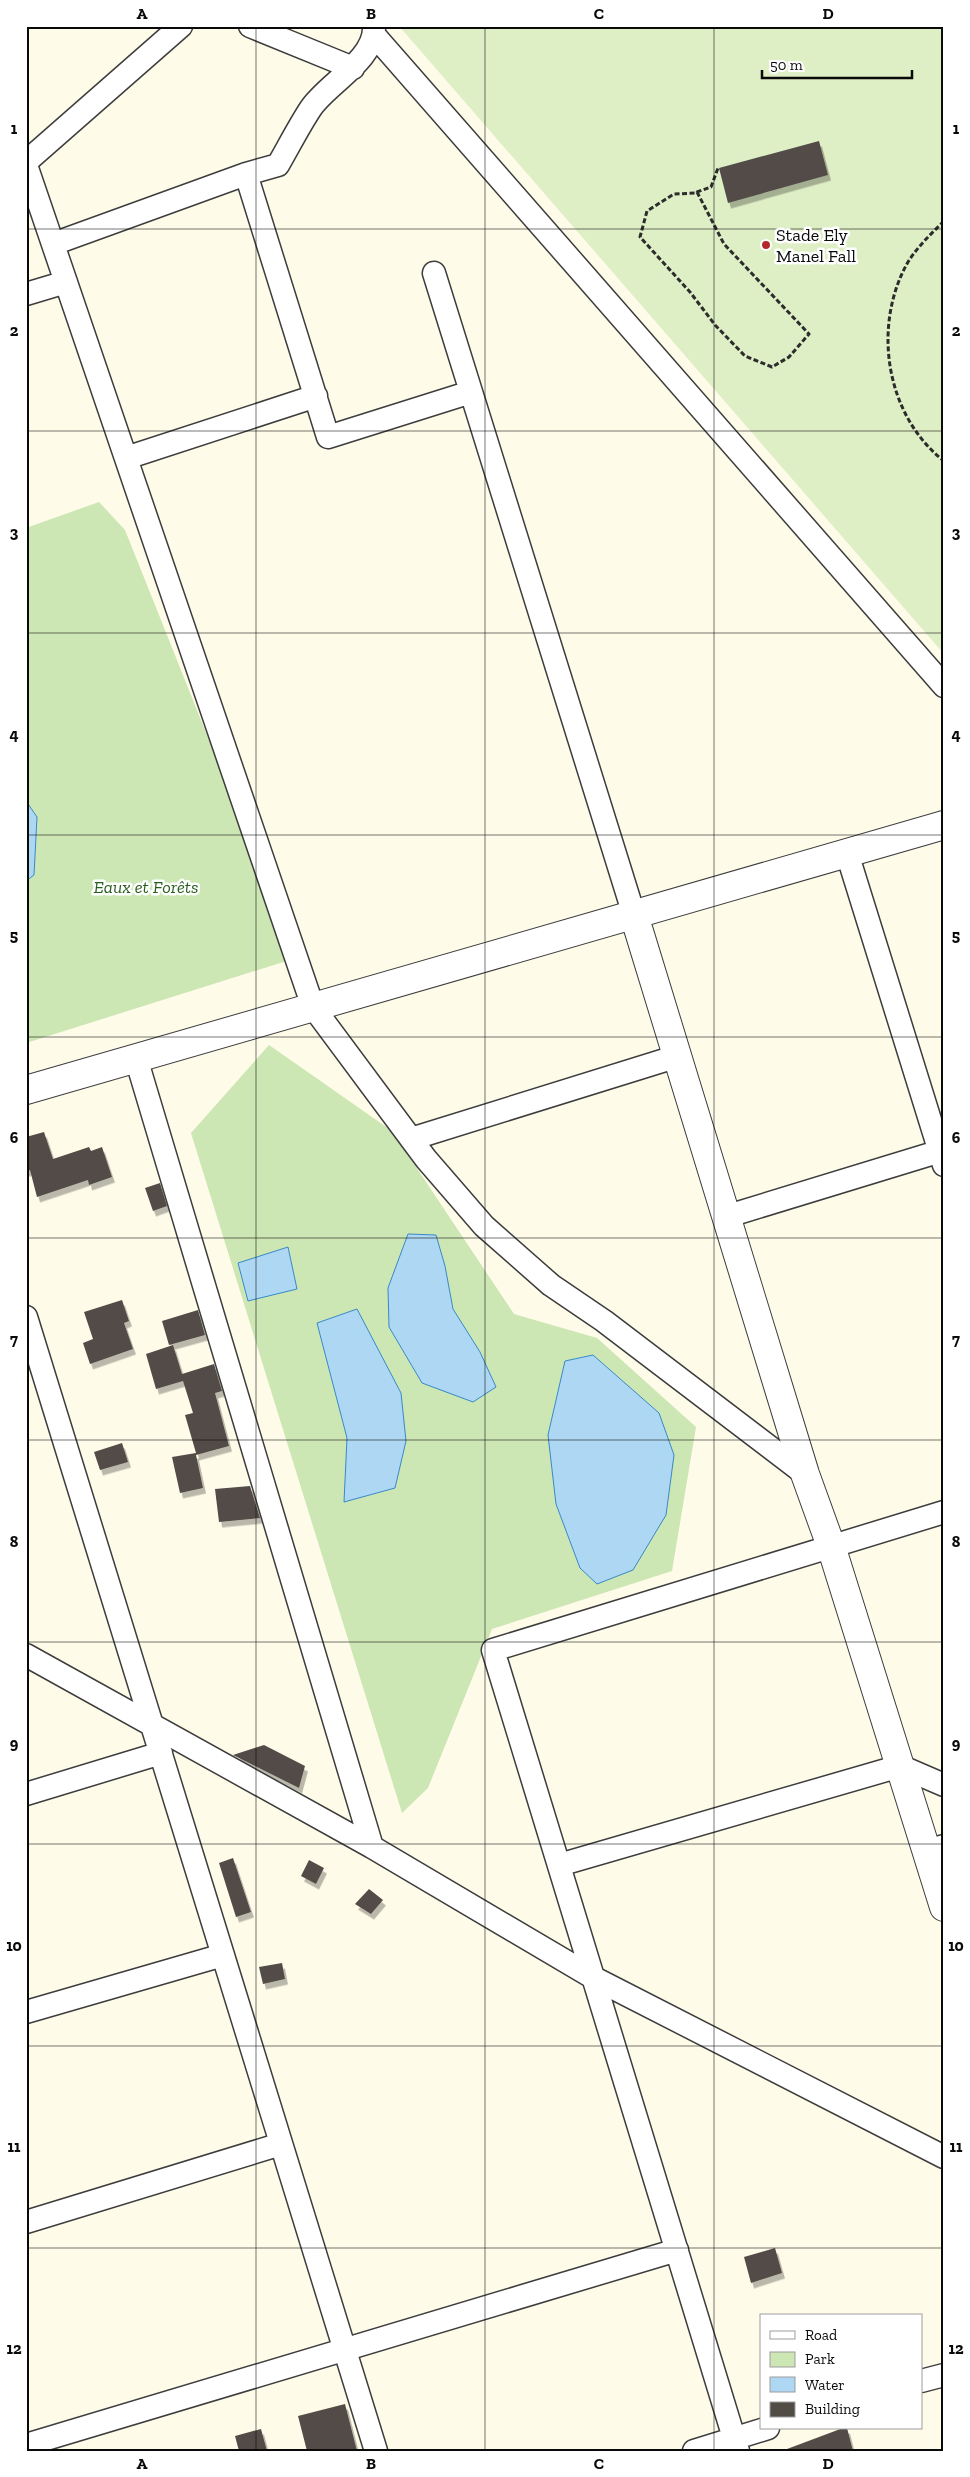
<svg xmlns="http://www.w3.org/2000/svg" width="970" height="2477" font-family="'Zilla Slab',serif">
<style>
.green{fill:#cce6b4}
.pitch{fill:#deeec5}
.water{fill:#aed7f3;stroke:#3889c8}
.building{fill:#524c47;filter:url(#shadow)}
.lines{fill:none;stroke-linecap:round;stroke-linejoin:round}
.minor-casing{stroke:#3d3d3d;stroke-width:25}
.tertiary-casing{stroke:#3d3d3d;stroke-width:30}
.path{stroke:#2c2c2c;stroke-width:3;stroke-dasharray:5 2.5;stroke-linecap:butt}
.minor{stroke:#fff;stroke-width:22}
.tertiary{stroke:#fff;stroke-width:28}
.grid{fill:none;stroke:#0a0a0a;stroke-width:1;stroke-opacity:0.55}
.poi-dot{fill:#b4282a;stroke:#fff;stroke-width:2}
.labels{text-anchor:middle;dominant-baseline:central;stroke-width:5;stroke-linejoin:round;paint-order:stroke}
.poi-label{font-size:18px;fill:#0a0a0a;stroke:#fff;text-anchor:start}
.park-label{font-size:18px;font-style:italic;fill:#295e1e;stroke:#fff}
.neatline{fill:none;stroke:#0a0a0a;stroke-width:2}
.grid-label{font-size:16px;text-anchor:middle;font-weight:bold;fill:#0a0a0a}
</style>
<defs>
<filter id="shadow"><feDropShadow dx="3" dy="5.5" stdDeviation="0" flood-color="#0004"/></filter>
</defs>
<rect width="100%" height="100%" fill="#fefbe8"/>
<path class="green" d="M99,502L125,530L296,958L26,1043V881L34,875L37,817L26,801V528Z
M269,1045L392,1131L514,1314L597,1338L696,1427L672,1571L492,1629L428,1788L402,1813L191,1133Z"/>
<path class="pitch" d="M399,26H944V654Z"/>
<path class="water" d="M26,801L37,817L34,875L26,881Z
M408,1234L436,1235L445,1266L453,1309L480,1352L496,1387L473,1402L422,1383L389,1327L388,1288Z
M288,1247L297,1289L248,1301L238,1263Z
M357,1309L401,1393L406,1441L395,1488L344,1502L347,1438L317,1323Z
M593,1355L659,1413L674,1455L666,1515L633,1570L597,1584L580,1568L556,1504L548,1435L565,1361Z"/>
<path class="building" d="M819,141L828,175L728,203L719,168Z
M44,1132L53,1159L89,1147L91,1151L102,1147L112,1177L89,1185L88,1180L37,1197L30,1170L26,1171V1137Z
M160,1183L167,1206L153,1211L145,1188Z
M122,1300L129,1321L124,1323L133,1349L90,1364L83,1343L93,1339L84,1312Z
M198,1310L205,1335L169,1345L162,1321Z
M173,1345L182,1374L214,1364L222,1391L215,1393L229,1446L196,1455L203,1488L180,1493L172,1457L196,1453L185,1415L193,1413L183,1381L156,1389L146,1354Z
M122,1443L128,1462L100,1470L94,1452Z
M250,1486L260,1518L219,1522L215,1489Z
M264,1745L305,1766L299,1788L233,1755Z
M233,1858L251,1912L236,1917L219,1863Z
M309,1860L324,1868L316,1884L301,1876Z
M369,1889L383,1900L371,1914L355,1904Z
M282,1963L285,1979L263,1984L259,1967Z
M775,2248L782,2273L751,2283L744,2257Z
M345,2404L357,2451H307L298,2416Z
M843,2428H847L853,2451H787V2449Z
M261,2429L267,2451H239L235,2436Z"/>
<g class="lines">
<g class="minor-casing">
<path id="minor" d="M250,26L353,68
M375,36L944,686
M26,162L181,26
M26,165L313,1007L426,1159L484,1226L551,1285L604,1321L805,1474
M246,174L328,437L471,392
M53,244L246,174L278,165C289,146 299,126 311,108C327,84 376,59 374,26
M434,273L634,915
M26,294L66,282
M126,458L316,396
M847,853L944,1165
M136,1058L372,1847
M411,1139L678,1056
M728,1216L944,1150
M26,1317L376,2451
M26,1655L372,1847L594,1978L944,2157
M26,1794L161,1753
M926,1851L944,1846
M559,1865L900,1766L944,1785
M26,2012L223,1955
M26,2222L281,2144
M921,2381L944,2375
M26,2445L677,2250
M694,2451L768,2428
M738,2451L493,1650L944,1512"/>
</g>
<g class="tertiary-casing">
<path id="tertiary" d="M634,915L805,1474L831,1546L944,1907
M26,1090L944,825"/>
</g>
<path class="path" d="M697,192L724,244L809,334L789,357L772,367L745,356L715,325L690,292L640,237L647,211L674,194L696,193L697,192L711,187L718,168
M944,221C931,234 918,246 908,262C872,325 885,415 944,461"/>
<use href="#minor" class="minor"/>
<use href="#tertiary" class="tertiary"/>
</g>
<path class="grid" d="M256,26V2451M485,26V2451M714,26V2451M26,229H944M26,431H944M26,633H944M26,835H944M26,1037H944M26,1238H944M26,1440H944M26,1642H944M26,1844H944M26,2046H944M26,2248H944"/>
<circle class="poi-dot" cx="766" cy="245" r="5"/>
<g class="labels">
<g class="poi-label">
<text x="776" y="235">Stade Ely<tspan x="776" dy="21">Manel Fall</tspan></text>
</g>
<g class="park-label">
<text x="146" y="887">Eaux et Forêts</text>
</g>
</g>
<rect width="970" height="2477" fill="none" stroke="#ffffff" stroke-width="55"/>
<rect x="760" y="2314" width="162" height="115" fill="#ffffff" stroke="#9d9d9d"/>
<rect x="770" y="2331" width="25" height="8" fill="#ffffff" stroke="#9d9d9d"/>
<text x="805" y="2340" font-size="15" fill="#0a0a0a">Road</text>
<rect x="770" y="2352" width="25" height="15" fill="#cce6b4" stroke="#9d9d9d"/>
<text x="805" y="2364" font-size="15" fill="#0a0a0a">Park</text>
<rect x="770" y="2377" width="25" height="15" fill="#aed7f3" stroke="#9d9d9d"/>
<text x="805" y="2390" font-size="15" fill="#0a0a0a">Water</text>
<rect x="770" y="2402" width="25" height="15" fill="#524c47" stroke="#9d9d9d"/>
<text x="805" y="2414" font-size="15" fill="#0a0a0a">Building</text>
<path d="M762 70v8h150v-8" fill="none" stroke="#0a0a0a" stroke-width="2.5"/>
<text x="770" y="70" font-size="15" fill="#0a0a0a" stroke="#ffffff" stroke-width="4" paint-order="stroke">50 m</text>
<rect x="28" y="28" width="914" height="2422" class="neatline"/>
<g class="grid-label">
<text x="142" y="19">A</text>
<text x="371" y="19">B</text>
<text x="599" y="19">C</text>
<text x="828" y="19">D</text>
<text x="14" y="134">1</text>
<text x="956" y="134">1</text>
<text x="14" y="336">2</text>
<text x="956" y="336">2</text>
<text x="14" y="538">3</text>
<text x="956" y="538">3</text>
<text x="14" y="740">4</text>
<text x="956" y="740">4</text>
<text x="14" y="941">5</text>
<text x="956" y="941">5</text>
<text x="14" y="1143">6</text>
<text x="956" y="1143">6</text>
<text x="14" y="1345">7</text>
<text x="956" y="1345">7</text>
<text x="14" y="1547">8</text>
<text x="956" y="1547">8</text>
<text x="14" y="1749">9</text>
<text x="956" y="1749">9</text>
<text x="14" y="1951">10</text>
<text x="956" y="1951">10</text>
<text x="14" y="2152">11</text>
<text x="956" y="2152">11</text>
<text x="14" y="2354">12</text>
<text x="956" y="2354">12</text>
<text x="142" y="2469">A</text>
<text x="371" y="2469">B</text>
<text x="599" y="2469">C</text>
<text x="828" y="2469">D</text>
</g>
</svg>
